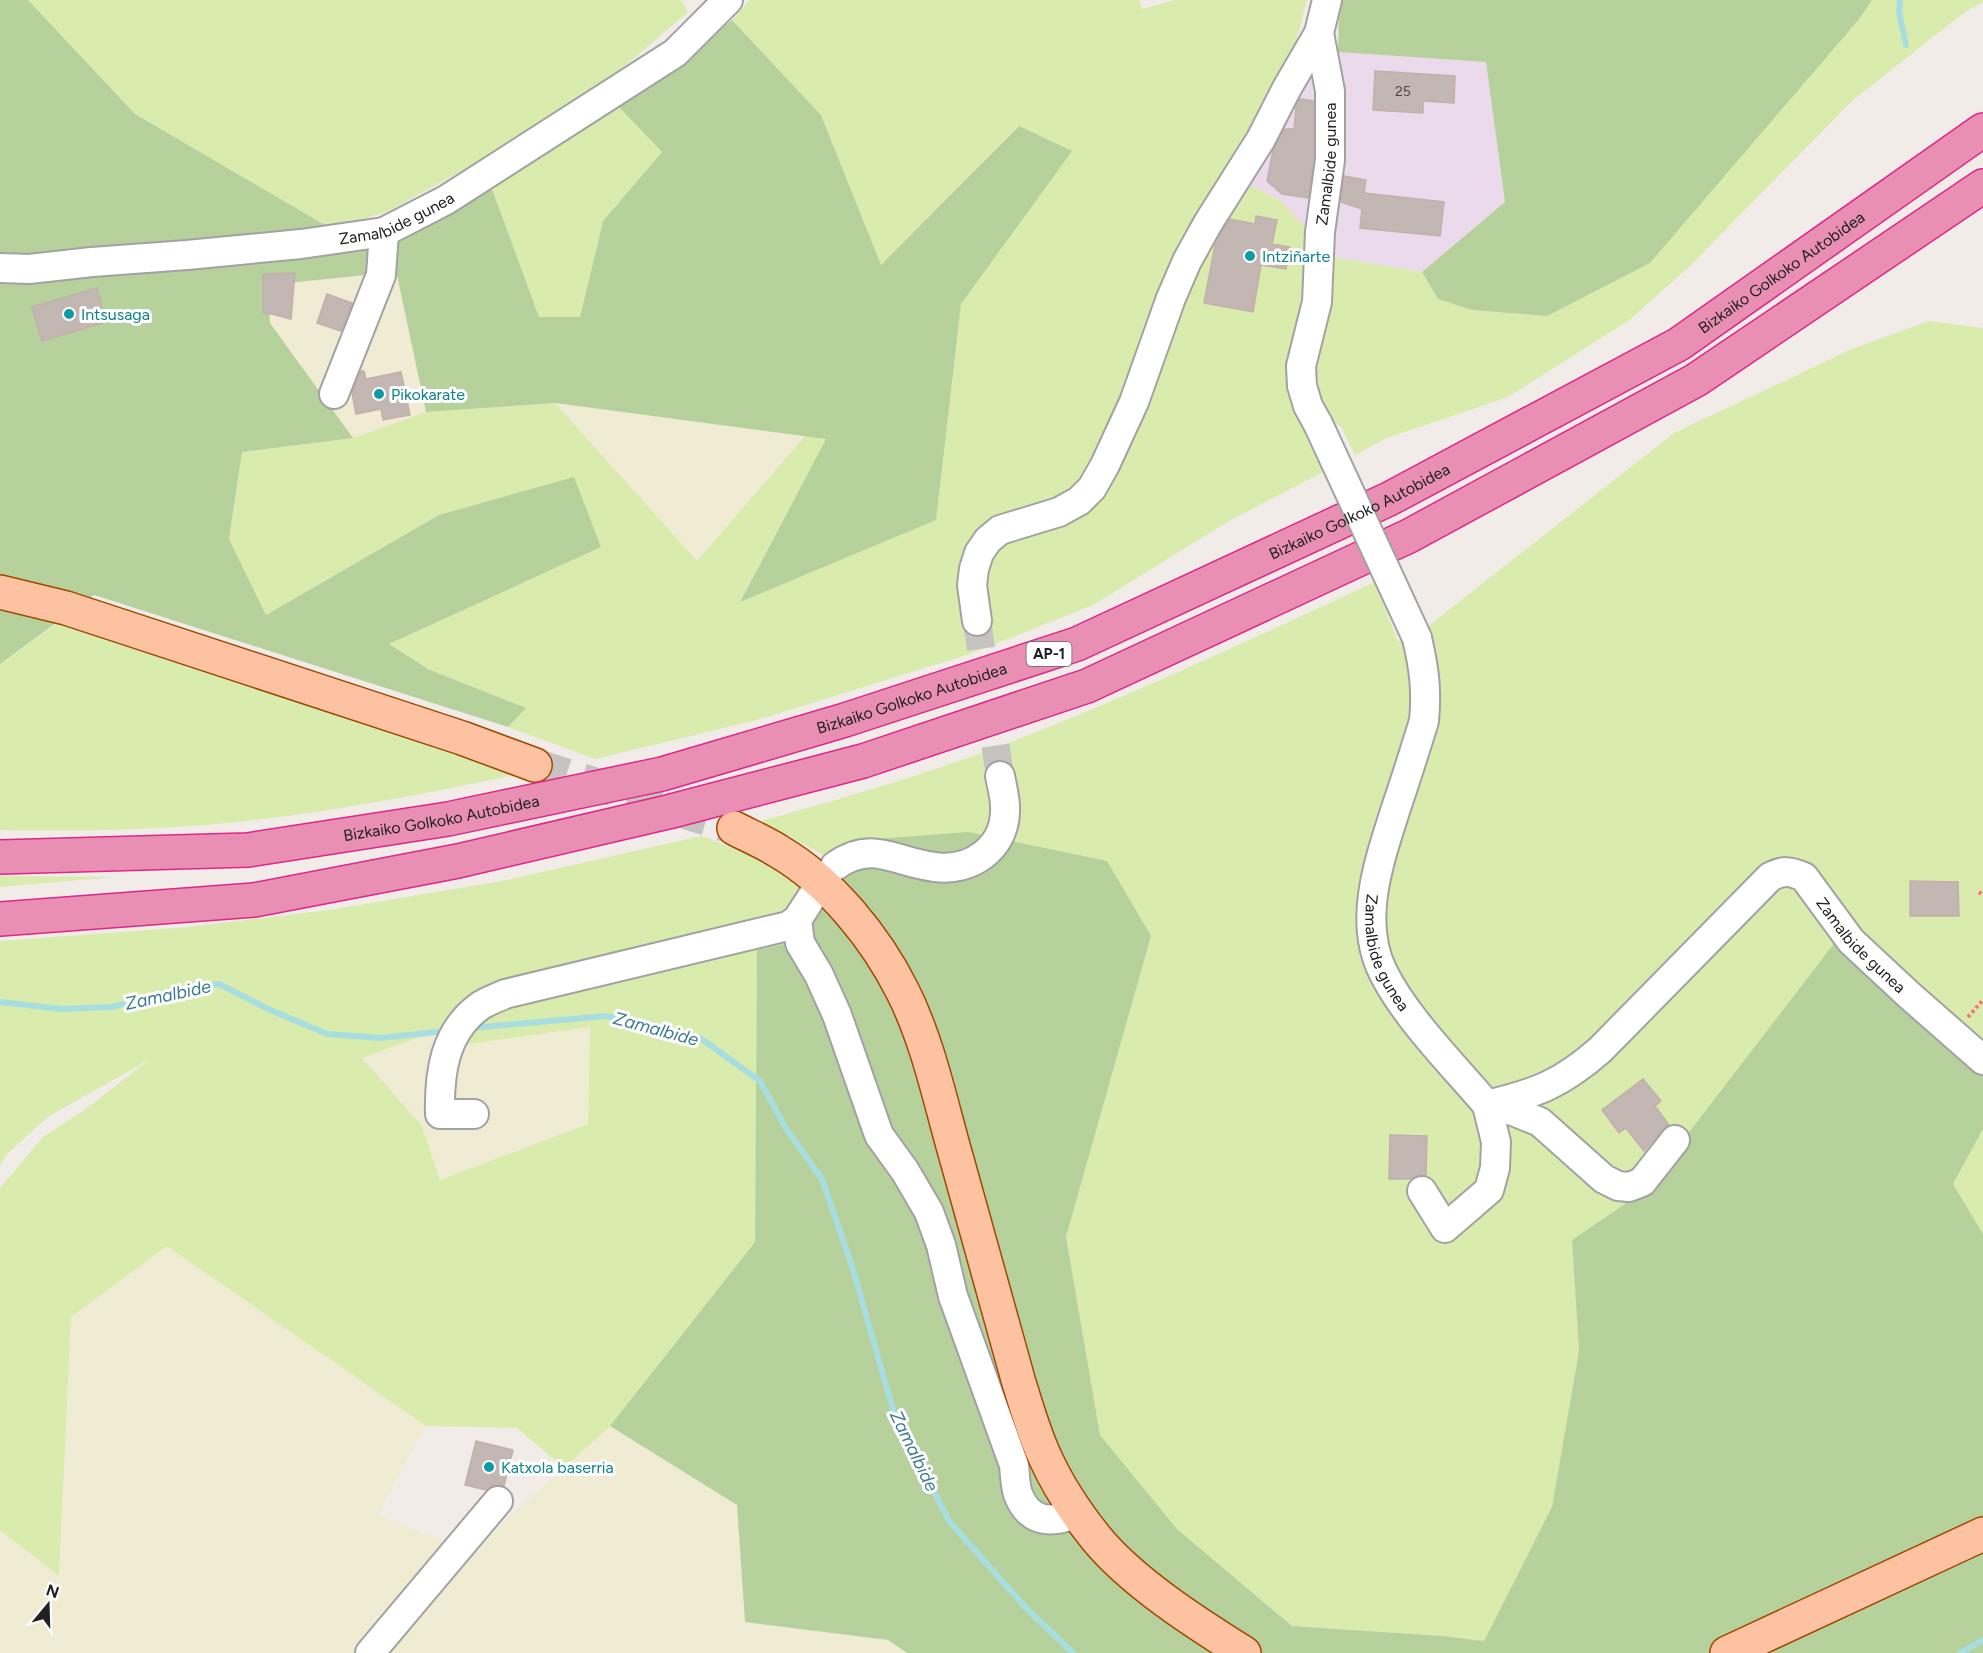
<svg xmlns="http://www.w3.org/2000/svg" width="1983" height="1653" font-family="Figtree,sans-serif">
<style>
.industrial{fill:#eadaeb}
.farmland{fill:#f0ecd3}
.grass{fill:#d9ecae}
.forest{fill:#b7d19c}
.lines{fill:none;stroke-linecap:round;stroke-linejoin:round}
.stream{stroke:#a8dedf;stroke-width:6}
.building{fill:#c3b7b4;stroke:#c4b0aa;stroke-width:1.5}
.minor-tunnel{stroke:#c7c3c0;stroke-width:28;stroke-dasharray:28 14;stroke-linecap:butt}
.major-tunnel{stroke:#c7c3c0;stroke-width:33;stroke-dasharray:33 16;stroke-linecap:butt}
.minor-casing{stroke:#a2a2a2;stroke-width:32}
.major-casing{stroke:#9e4900;stroke-width:36}
.highway-casing{stroke:#df268b;stroke-width:36}
.path{stroke:#fc6e7d;stroke-width:4;stroke-dasharray:3 3;stroke-linecap:butt}
.minor{stroke:#fff;stroke-width:28}
.major{stroke:#fdc2a1;stroke-width:33}
.highway{stroke:#e98fb3;stroke-width:33}
.minor-bridge-casing{stroke:#a2a2a2;stroke-width:32;stroke-linecap:butt}
.minor-bridge{stroke:#fff;stroke-width:28}
.culture-dot{fill:#0f9aa8;stroke:#fff;stroke-width:2}
.labels{text-anchor:middle;dominant-baseline:central;stroke-width:6;stroke-linejoin:round;paint-order:stroke}
.number-label{font-size:14px;fill:#4a4646}
.shield{fill:#fff;stroke:#646464;stroke-width:1.5}
.shield-label{font-size:15px;font-weight:bold;fill:#212121}
.street-label{font-size:16px;fill:#212121;stroke:#fff}
.culture-label{font-size:16px;fill:#0d838f;stroke:#fff;text-anchor:start}
.water-label{font-size:18px;font-style:italic;fill:#3f7b93;stroke:#fff}
</style>
<rect width="100%" height="100%" fill="#f1ece8"/>
<path class="industrial" d="M1338,52L1486,62L1505,202L1422,272L1334,257L1278,199L1242,181L1312,57Z"/>
<path class="farmland" d="M391,247L426,412L353,438L270,323L268,285L375,274Z
M555,403L806,435L697,561Z
M590,1027L588,1124L439,1180L422,1126L362,1058L444,1028L445,1099L454,1046Z
M167,1246L426,1426L378,1514L469,1553L610,1426L737,1505L745,1622L888,1640L907,1653H0V1530L59,1575L71,1317Z"/>
<path class="grass" d="M28,0H681L688,12L606,82L499,150L387,212L330,228L135,114Z
M750,0H1139L1142,9L1175,0H1307L1295,46L1171,318L1242,181L1278,199L1312,234L1294,390L1306,437L1323,472L1229,521L1093,605L970,654L757,720L595,759L508,727L526,708L428,669L388,644L601,547L439,515L266,615L229,539L242,452L353,438L426,412L555,403L697,561L806,435L826,439L740,601L935,520L961,304L1071,151L1018,126L881,266L821,115L732,20Z
M1872,0H1983V2L1965,12L1853,100L1689,267L1628,321L1508,397L1387,438L1355,455L1341,427L1318,409L1310,386L1329,303L1334,257L1422,272L1438,299L1472,310L1547,316L1860,18Z
M619,107L662,152L603,221L580,317H539L492,189Z
M1929,321L1983,328V1070L1644,1191L1572,1240L1579,1351L1552,1508L1484,1641L1442,1636L1292,1626L1177,1529L1100,1436L1066,1237L1151,936L843,866L761,821C837,800 913,778 987,751C1119,702 1247,641 1375,582L1398,642L1427,627L1674,433L1854,348Z
M60,621L519,774C400,799 280,822 159,828C106,831 53,831 0,830V664Z
M701,836C741,850 770,863 805,888L785,918L770,923L491,990L470,1005L444,1028L362,1058L422,1126L440,1180L588,1124L590,1027L454,1046L484,1015L519,1000L770,939L789,943L757,951L755,1242L610,1426L564,1468L517,1428L426,1426L167,1246L71,1317L59,1576L0,1530V1188L43,1137L83,1111L149,1060L49,1116L8,1153L0,1165V941L188,927L329,910L502,881Z
M0,876L114,877L0,887Z
M1983,1129V1234L1953,1184Z"/>
<path class="forest" d="M0,0H28L135,114L330,228L370,248L376,274L268,285L270,323L353,438L242,452L229,539L266,615L439,515L574,477L601,547L389,644L428,669L526,708L508,727L94,595L0,664Z
M1339,0H1872L1860,18L1650,263L1547,316L1472,310L1438,299L1422,272L1505,202L1486,62L1338,52Z
M732,20L821,115L881,265L1019,126L1072,151L961,304L936,520L740,602L826,439L555,403L426,412L391,247L492,189L539,317H580L603,221L662,152L619,107Z
M969,832L1107,861L1151,936L1066,1237L1100,1435L1177,1529L1292,1626L1442,1636L1484,1641L1552,1507L1579,1351L1572,1240L1644,1191L1839,937L1983,1070V1129L1953,1184L1983,1234V1653H907L888,1640L745,1622L737,1505L610,1426L755,1242L757,950L789,943L861,840Z"/>
<g class="lines">
<path class="stream" d="M1900,0L1899,12L1906,45
M0,1002L61,1009L112,1007L176,990L219,984L268,1009L327,1034L381,1038L446,1031
M471,1028L606,1016L700,1038L760,1081L787,1130L822,1179L852,1266L894,1413L949,1521L1025,1607L1073,1653
M1960,1653L1983,1640"/>
</g>
<path class="building" d="M1375,71L1455,76L1454,103L1423,101V113L1373,110Z
M1300,99L1314,101V159L1308,198L1282,194L1267,181L1273,150L1285,129H1294L1296,107Z
M1344,176L1366,180L1364,193L1444,202L1440,236L1360,228L1362,209L1341,202Z
M1256,216L1277,220L1272,244L1290,247L1286,269L1261,265L1253,312L1204,303L1215,245L1222,231L1230,219L1255,224Z
M295,273L291,319L263,312V274Z
M97,288L106,322L42,341L32,307Z
M327,294L352,303L341,331L317,323Z
M361,371H364L366,379L401,372L410,415L383,420L381,409L356,414L352,393Z
M1910,881L1958,882L1959,916H1910Z
M1643,1079L1661,1101L1655,1106L1669,1125L1662,1130L1644,1151L1626,1128L1619,1133L1602,1110Z
M1390,1135L1427,1136L1426,1176L1421,1175L1411,1179H1389Z
M476,1441L513,1450L504,1486L493,1485L486,1490L465,1485Z"/>
<g class="lines">
<path class="minor-tunnel" d="M977,621L1000,776"/>
<path class="major-tunnel" d="M535,765L734,828"/>
<g class="minor-casing">
<g id="minor">
<path id="s1" d="M0,268L29,269L92,262L187,255L301,244L384,232L446,200L675,53L728,0"/>
<path d="M334,394L381,275L384,232"/>
<path id="s2" d="M1318,424L1308,406L1302,386L1301,366L1317,302L1320,232L1330,160V91L1319,33"/>
<path d="M977,621L972,585L974,569L979,553L988,540L1000,530L1059,512L1079,501L1092,488L1105,465L1134,402L1171,298L1187,261L1208,223L1261,139L1287,88L1319,33L1327,0"/>
<path id="s3" d="M1417,638C1424,668 1427,690 1424,721C1415,750 1406,779 1396,808C1380,859 1357,920 1383,972C1405,1017 1454,1066 1487,1105C1537,1093 1561,1084 1600,1050L1770,877C1783,870 1790,871 1804,877L1851,941L1909,995L1983,1060"/>
<path d="M835,866C873,839 896,863 935,867C970,872 1004,849 1005,812C1006,800 1002,787 1000,776"/>
<path d="M815,892L797,920L800,943L819,975L837,1015L879,1135L905,1171L929,1212L941,1245L953,1296L1014,1465C1015,1474 1015,1486 1018,1494C1029,1523 1051,1524 1077,1513"/>
<path d="M474,1114H440C439,1074 444,1032 480,1006C487,1001 497,998 505,994L788,926L797,920"/>
<path d="M1422,1191L1445,1228L1489,1190L1495,1168L1496,1142L1487,1105L1513,1111L1540,1122L1604,1179L1618,1186L1629,1187L1642,1182L1675,1140"/>
<path d="M370,1653L498,1501"/>
</g>
</g>
<g class="major-casing">
<path id="major" d="M0,592L66,608L462,738L535,765
M734,828C749,836 764,842 778,851C831,882 876,938 903,992C929,1044 941,1105 957,1160C978,1235 999,1309 1019,1383C1027,1408 1034,1434 1045,1457C1058,1486 1076,1513 1096,1538C1132,1582 1196,1623 1244,1653
M1727,1653L1983,1534"/>
</g>
<g class="highway-casing">
<g id="highway">
<path id="s4" d="M0,857L248,850L448,819L662,774L845,720L1077,644L1389,499L1679,344L1983,130"/>
<path d="M0,919L254,900L458,861L668,812L863,761L1087,686L1409,536L1696,380L1983,186"/>
</g>
</g>
<path class="path" d="M1979,892L1983,895
M1968,1017L1983,1000"/>
<use href="#minor" class="minor"/>
<use href="#major" class="major"/>
<use href="#highway" class="highway"/>
<g class="minor-bridge-casing">
<path id="minor-bridge" d="M1318,424L1417,638"/>
</g>
<use href="#minor-bridge" class="minor-bridge"/>
</g>
<g class="culture-dot">
<circle cx="1250" cy="256" r="6"/>
<circle cx="69" cy="314" r="6"/>
<circle cx="379" cy="394" r="6"/>
<circle cx="489" cy="1467" r="6"/>
</g>
<g class="labels">
<g class="number-label">
<text x="1403" y="91">25</text>
</g>
<rect class="shield" x="1026.5" y="642" width="45" height="24" rx="4.5"/>
<g class="shield-label">
<text x="1049" y="654">AP-1</text>
</g>
<g class="street-label">
<text stroke="none"><textPath href="#s2" startOffset="266">Zamalbide gunea</textPath></text>
<text stroke="none"><textPath href="#s1" startOffset="402">Zamalbide gunea</textPath></text>
<text stroke="none"><textPath href="#s4" startOffset="1902">Bizkaiko Golkoko Autobidea</textPath></text>
<text stroke="none"><textPath href="#s4" startOffset="1416">Bizkaiko Golkoko Autobidea</textPath></text>
<text stroke="none"><textPath href="#s4" startOffset="930">Bizkaiko Golkoko Autobidea</textPath></text>
<text stroke="none"><textPath href="#s4" startOffset="444">Bizkaiko Golkoko Autobidea</textPath></text>
<text stroke="none"><textPath href="#s3" startOffset="1008">Zamalbide gunea</textPath></text>
<text stroke="none"><textPath href="#s3" startOffset="326">Zamalbide gunea</textPath></text>
</g>
<g class="culture-label">
<text x="1262" y="256">Intziñarte</text>
<text x="81" y="314">Intsusaga</text>
<text x="391" y="394">Pikokarate</text>
<text x="501" y="1467">Katxola baserria</text>
</g>
<g class="water-label">
<text transform="translate(168 995) rotate(-12)">Zamalbide</text>
<text transform="translate(656 1029) rotate(15)">Zamalbide</text>
<text transform="translate(914 1451) rotate(64)">Zamalbide</text>
</g>
</g>
<g transform="translate(48 1605) rotate(19)" stroke="#ffffff" stroke-width="4.5" paint-order="stroke">
<path d="M0-4.5L10 22L0 15L-10 22Z" fill="#212121"/>
<text y="-9" font-size="16" font-weight="bold" text-anchor="middle" fill="#212121">N</text>
</g>
</svg>
